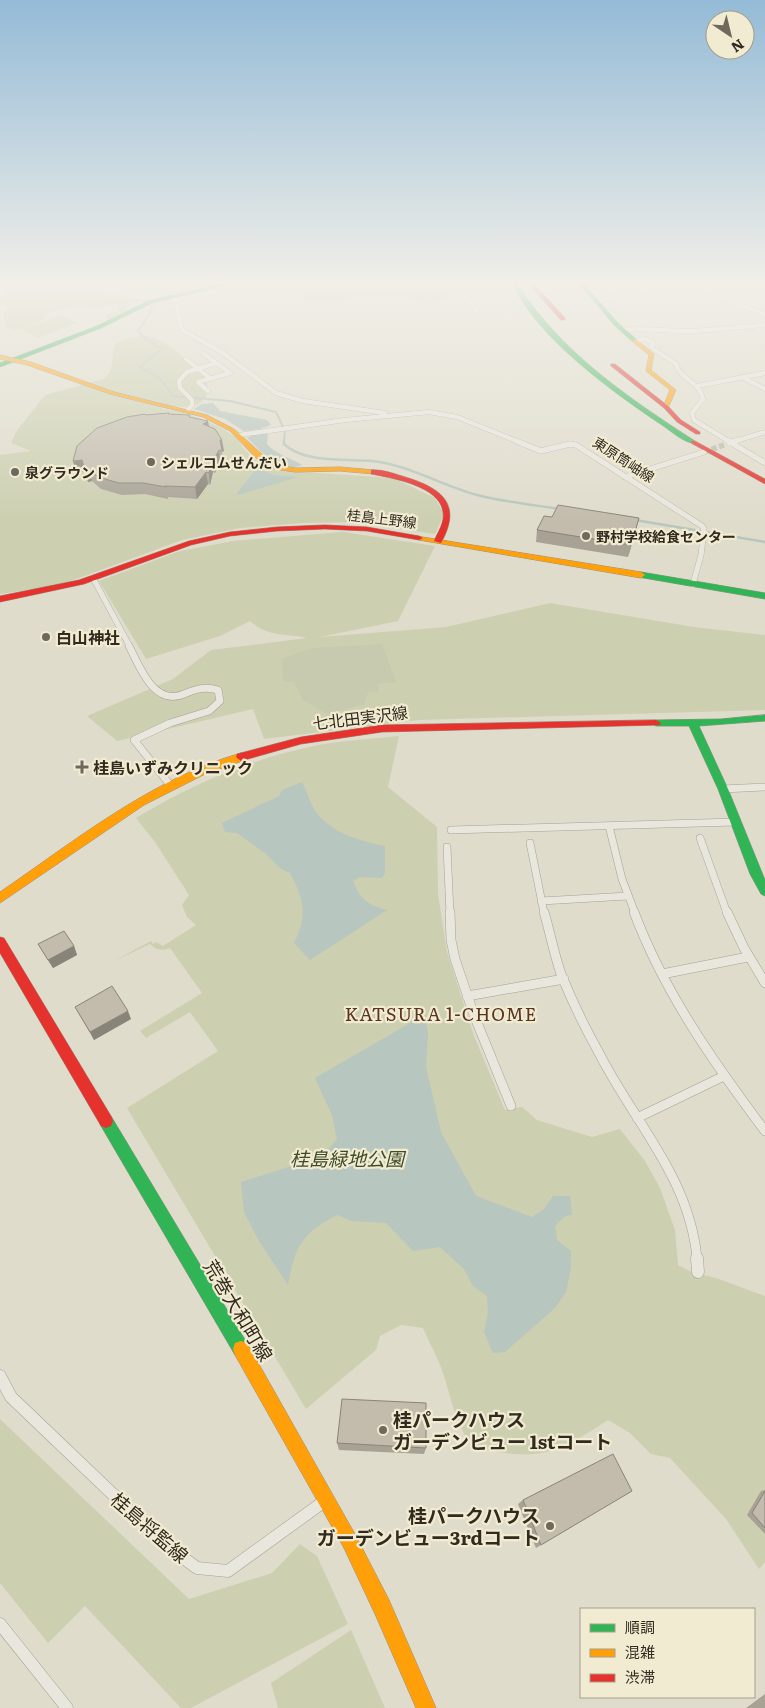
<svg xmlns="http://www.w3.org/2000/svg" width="765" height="1708" font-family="Literata,'Noto Sans JP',serif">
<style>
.green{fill:#cccfb0}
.cemetery{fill:#c7caaf}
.water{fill:#b7c6be}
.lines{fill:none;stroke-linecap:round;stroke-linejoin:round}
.stream-far1{stroke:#b7c6be;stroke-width:2}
.stream{stroke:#b7c6be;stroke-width:2.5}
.street-tunnel{stroke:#bdb8a9;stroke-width:5.5;stroke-dasharray:5.5 2.5;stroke-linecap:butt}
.street-far4-casing{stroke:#a5a195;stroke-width:5}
.street-far3-casing{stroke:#a5a195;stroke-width:6}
.street-far2-casing{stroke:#a5a195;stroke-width:8}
.street-far1-casing{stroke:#a5a195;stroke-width:10}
.street-casing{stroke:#a5a195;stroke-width:13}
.fast-casing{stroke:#959085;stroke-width:1}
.slow-casing{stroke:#959085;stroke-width:1}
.jam-casing{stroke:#959085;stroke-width:1}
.street-far4{stroke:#e8e6dd;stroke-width:4.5}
.street-far3{stroke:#e8e6dd;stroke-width:5.5}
.street-far2{stroke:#e8e6dd;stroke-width:7}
.street-far1{stroke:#e8e6dd;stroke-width:9}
.street{stroke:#e8e6dd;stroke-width:12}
.fast{fill:#30b455;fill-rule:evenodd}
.slow{fill:#ff9f0a;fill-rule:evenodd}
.jam{fill:#e5322d;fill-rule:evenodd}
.wall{fill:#a8a295}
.shaded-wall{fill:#888479}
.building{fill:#c3bcad;stroke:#888479}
.poi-dot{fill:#6f685c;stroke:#f1ebd2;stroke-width:2}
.labels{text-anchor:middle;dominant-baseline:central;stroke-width:4.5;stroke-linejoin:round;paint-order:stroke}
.far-street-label{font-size:14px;fill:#322a1f;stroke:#f1ebd2}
.far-poi-label{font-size:14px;font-weight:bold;fill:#322a1f;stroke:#f1ebd2;text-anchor:start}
.poi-label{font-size:16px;font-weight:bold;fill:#322a1f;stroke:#f1ebd2;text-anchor:start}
.street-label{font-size:16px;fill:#322a1f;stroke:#f1ebd2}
.neighbourhood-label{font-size:18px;letter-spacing:1px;fill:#5a3423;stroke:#f1ebd2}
.near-park-label{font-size:19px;font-style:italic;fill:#3f4c28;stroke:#f1ebd2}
.near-street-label{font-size:19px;fill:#322a1f;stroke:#f1ebd2}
.near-poi-label{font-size:19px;font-weight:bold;fill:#322a1f;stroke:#f1ebd2;text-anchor:start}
</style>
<rect width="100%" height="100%" fill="#e0dccc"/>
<path class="green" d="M0,284H85C95,297 125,299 141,301L125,308L132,310L110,321L106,319L104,315L118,311L116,305L88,309L83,305L44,314L45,319L17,330L6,327L4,314L8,306L0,304V296L6,295L4,289H0Z
M310,284H352L408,287L423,290H444L453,298L425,302L385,295L330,301L303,300L305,296L301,293Z
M62,315L77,323L38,338L21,329Z
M144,336L152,337L168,345L197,369L204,375L209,391C199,415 179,403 159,408C187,412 212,420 235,437C240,441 241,446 245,450C254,459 263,465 274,470L393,478L435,498L444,514L435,534L357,522L302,523L240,528L182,540L60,585L0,594V455L31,451L11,443L16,432L45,395L104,379C116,369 110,357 115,345L124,339Z
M343,532L435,546L398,621L320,637L446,627L550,603L694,627L765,635V710L419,720L264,739L253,709L117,741L87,716L173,679L211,650L307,638C285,633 269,638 250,621L220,636L146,659L99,581L180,551L233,541Z
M399,736L388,787L437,827L438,894L447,952L474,1036L505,1110L522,1107L537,1120L592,1137L620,1129L645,1161L660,1188L675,1230L678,1265L692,1272L719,1279L765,1296V1562L759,1569L726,1519L670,1458L651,1454L630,1433L608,1420C566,1447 549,1460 498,1452C488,1450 473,1447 467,1438C455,1422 449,1389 442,1370C437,1356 429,1342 423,1328L401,1325L380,1336L376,1350L306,1409L127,1108L218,1051L190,1012L146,1038L140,1031L202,993L170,948C162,951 155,950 150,944L114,961L151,941L153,944L156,942L163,946L196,925L187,917L182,905L189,895L155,842L136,818C192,784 255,757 319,745C345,740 373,739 399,736Z
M0,1419L189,1599L272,1573L300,1544L317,1556L348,1624L191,1708H181L85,1606L48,1643L0,1583Z
M351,1630L385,1708H278L271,1683Z"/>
<path class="cemetery" d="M382,644L396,682L377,684L379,691L368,692L364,704L327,714L303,700L294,682L283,681L282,659L312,648Z"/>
<path class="water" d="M213,403L220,411L267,420L271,425L260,429L244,431L225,419L194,409L202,404Z
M261,433L268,434L267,444C275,454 291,458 302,465C280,475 260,451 247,437Z
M253,467L274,475L298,477L238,495L237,493L253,473Z
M302,782C306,790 309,799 313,807C327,832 359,841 385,846V873L382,878L360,877L353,881C359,898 369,906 387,910L310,960L294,943C308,916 304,899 290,873L281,869L266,854L237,833L225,832L222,823L279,796L282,790Z
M424,1015L428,1033L426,1067L441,1132L476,1196L532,1217L544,1209L553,1196H570L572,1214L564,1217L555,1226L557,1240L571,1251V1268L566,1292L555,1308L505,1352L493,1353L484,1332L488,1312L487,1296L473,1286L464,1269L440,1247L413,1251L386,1223L352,1221L337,1215C301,1234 295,1246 288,1285L259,1241L244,1212L241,1182L323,1156L337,1139L332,1115L315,1078Z"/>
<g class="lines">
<path class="stream-far1" d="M88,284L107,295L145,301L152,304L151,311L138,331L146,339L162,349L140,367L161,379L173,396L230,401L276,412L285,431L284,442"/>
<path class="stream" d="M284,441V444C303,463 347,459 372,461C410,465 444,487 481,496C506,502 534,505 560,509
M635,520L765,542"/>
<path class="street-tunnel" d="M704,452L724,445"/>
<g class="street-far4-casing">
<path id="street-far4" d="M454,284L477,311
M694,284L765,315
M174,295L182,330L223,353L276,393L303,401L385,413
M598,301L667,284
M622,330C644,327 669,332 691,331C716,330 741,327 765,325
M635,341L646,339L653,342L652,348L676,364C680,379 700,382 703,399L692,413L694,420L730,442
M204,354L230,373L198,382L208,391
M186,359L211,379
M742,377L765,389
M697,386L765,373
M188,410L192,405V400L180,388L179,381L187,372L216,363
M239,435L345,420L429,412L457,417L519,442
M732,442L765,432"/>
</g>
<g class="street-far3-casing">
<path id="street-far3" d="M516,441L541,451L570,444L576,445L702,526L704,529L701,555L693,584
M728,441L765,463
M729,443L736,441
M625,477L704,452
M93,578L130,647"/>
</g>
<g class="street-far2-casing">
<path id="street-far2" d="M129,646C140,667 154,707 184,694C196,689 205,686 218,690L220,701L209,711L170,723L134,740L171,786
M723,789L765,787
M609,826L622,879L635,913
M451,830L735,822
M700,838L727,913
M530,843L544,913
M447,847L450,913
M541,901L628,896"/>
</g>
<g class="street-far1-casing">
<path id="street-far1" d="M450,912L451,940L455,959L474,1015L511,1106
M544,912C550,932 554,954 561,974C572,1001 585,1028 599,1053C634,1122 690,1178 697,1259
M634,912C664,992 714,1063 765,1131
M727,912L744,948L765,983
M662,974L748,957
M467,996L564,979
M637,1118L724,1076"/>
</g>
<g class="street-casing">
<path id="street" d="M697,1258L698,1272
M0,1376L11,1397L166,1545L197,1568L228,1571L326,1500
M0,1624L67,1708"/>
</g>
<g class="fast-casing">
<path id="fast" d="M223,284H231L152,303L101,328L0,367V363L97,326L148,301Z
M513,284H517C561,352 628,398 695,441V443C685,444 671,431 662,425C614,393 536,337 513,284Z
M580,284H584L618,323L637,340V342H633L614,325Z
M641,572L765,593V599L638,577L637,575Z
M765,715V721L699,726L728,789L765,880V896L761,894L750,874L718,789L689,726H656L651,723L656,720L721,719Z
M106,1114L111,1116L247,1343L249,1349L247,1355L241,1357L235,1355L101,1126L99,1121L101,1116Z"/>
</g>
<g class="slow-casing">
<path id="slow" d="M633,340H637L654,354L651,370L676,390L668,408L663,407L670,390L646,371L649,355L633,342Z
M0,355L31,362L114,392L207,415L234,429L264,456L279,465L295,468L340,467L374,470L378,472L374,474L340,471L295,472L274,469L258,460L230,431L203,417L110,394L27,365L0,359Z
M416,536L641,572L645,575L641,578L419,540L415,538Z
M241,753L246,757L245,760L205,774L144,805L0,903V892C76,840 151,779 241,753Z
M241,1341L247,1343L356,1536L389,1600L436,1708H416L375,1614L344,1548L235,1355L233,1349L235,1343Z"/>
</g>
<g class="jam-casing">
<path id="jam" d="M529,284H534L565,318V320H561Z
M611,364H615L668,406L681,420L700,432V434H696L677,422L664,408L611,366Z
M691,441H695L765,479V484L691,443Z
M371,470C381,469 392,473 402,476C439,487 464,502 441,543L434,541C438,532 445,522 443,512C440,486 392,478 371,474Z
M325,525L367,527L419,536L423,538L419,540L367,531L325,529L277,531L230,536L191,545L84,584L0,602V596L79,580L189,541L230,532L277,527Z
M656,720L661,723L660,725L382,732L301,744L241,761L236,757L237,754L301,737L382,725Z
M0,937L4,938L111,1116L113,1121L111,1126L106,1128L101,1126L0,953Z"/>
</g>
<use href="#street-far4" class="street-far4"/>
<use href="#street-far3" class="street-far3"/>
<use href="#street-far2" class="street-far2"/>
<use href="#street-far1" class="street-far1"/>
<use href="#street" class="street"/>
<use href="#fast" class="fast"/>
<use href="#slow" class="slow"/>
<use href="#jam" class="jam"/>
</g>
<path class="wall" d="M169,413V414L190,415V417L209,426L224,451L222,452L223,462H220L215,473L213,472L210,485L208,484L197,499L168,497V499L145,494L122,495L101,489L92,481L88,482L85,471L76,473L73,461L146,415Z
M537,530H636L628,557L536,542Z
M38,944L74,946L77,955L53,968Z
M75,1007L131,1019L94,1040Z
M337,1443L426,1448L424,1454L339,1450Z
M765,1490V1534L747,1515L761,1491Z
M523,1500L541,1545L536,1548L518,1504Z
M765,1694V1708H746Z"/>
<path class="shaded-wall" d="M208,421L210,432L203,424Z
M220,440H222L224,451L222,452Z
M219,450L220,462L215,473L213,461Z
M82,460L85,471L76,473L73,461Z
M212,461L213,472L210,485L209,473Z
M89,469L92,481L88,482L85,470Z
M206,472L208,484L197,499L195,487Z
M639,518L636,530L628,557L631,545Z
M74,946L77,955L53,968L48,960Z
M128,1011L131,1019L94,1040L90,1032Z"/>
<path class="building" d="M169,413L168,414L190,415L189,417L208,421L203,424L215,429L222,440H220L222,451L219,450L213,461H212L209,473L206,472L195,487L165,486L166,487L143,483H119L98,477L89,469L85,470L82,460L73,461L77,446L97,428L127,417L145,414L146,415Z
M558,505L639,518L631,545L537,530L544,516L552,517Z
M64,931L74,946L48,960L38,944Z
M112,986L128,1011L90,1032L75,1007Z
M342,1399L426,1403V1448L337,1443Z
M613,1454L632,1491L541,1545L523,1500Z
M765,1491V1528L752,1513Z"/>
<linearGradient id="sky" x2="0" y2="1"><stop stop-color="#94bbd7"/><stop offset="0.54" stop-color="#f1efe8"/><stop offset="1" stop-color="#f1efe8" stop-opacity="0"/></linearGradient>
<rect width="765" height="523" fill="url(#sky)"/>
<g class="poi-dot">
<circle cx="151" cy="462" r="5"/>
<circle cx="15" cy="472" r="5"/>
<circle cx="586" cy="536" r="5"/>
<circle cx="46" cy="637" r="5"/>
<path d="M79.5 759.5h5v5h5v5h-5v5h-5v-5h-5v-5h5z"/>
<circle cx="383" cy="1430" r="5"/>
<circle cx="550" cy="1526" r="5"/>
</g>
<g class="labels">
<g class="far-street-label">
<text transform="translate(624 459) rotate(33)">東原筒岫線</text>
<text transform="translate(382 518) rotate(7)">桂島上野線</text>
</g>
<g class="far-poi-label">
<text x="161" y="462">シェルコムせんだい</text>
<text x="25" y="472">泉グラウンド</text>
<text x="596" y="536">野村学校給食センター</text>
</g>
<g class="poi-label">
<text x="56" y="637">白山神社</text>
<text x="93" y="767">桂島いずみクリニック</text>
</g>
<g class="street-label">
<text transform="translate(360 717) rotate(-7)">七北田実沢線</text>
</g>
<g class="neighbourhood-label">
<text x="441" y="1013">KATSURA 1-CHOME</text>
</g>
<g class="near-park-label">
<text x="347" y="1158">桂島緑地公園</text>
</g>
<g class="near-street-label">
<text transform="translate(239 1310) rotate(59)">荒巻大和町線</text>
<text transform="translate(150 1527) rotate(41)">桂島将監線</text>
</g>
<g class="near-poi-label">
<text x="393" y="1419">桂パークハウス<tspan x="393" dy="22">ガーデンビュー 1stコート</tspan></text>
<text x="540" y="1515" text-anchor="end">桂パークハウス<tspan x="540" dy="22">ガーデンビュー3rdコート</tspan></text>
</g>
</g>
<rect x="580" y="1608" width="175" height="90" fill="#f1ebd2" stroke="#a59e8a"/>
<rect x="590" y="1624" width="25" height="8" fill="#30b455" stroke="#a59e8a"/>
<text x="625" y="1633" font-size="15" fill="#322a1f">順調</text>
<rect x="590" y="1649" width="25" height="8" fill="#ff9f0a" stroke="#a59e8a"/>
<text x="625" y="1658" font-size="15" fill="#322a1f">混雑</text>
<rect x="590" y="1674" width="25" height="8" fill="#e5322d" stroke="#a59e8a"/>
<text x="625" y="1683" font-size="15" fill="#322a1f">渋滞</text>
<g transform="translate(730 35) rotate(145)"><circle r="24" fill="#f1ebd2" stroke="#a59e8a"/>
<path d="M0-4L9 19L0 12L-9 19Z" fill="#6f685c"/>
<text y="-8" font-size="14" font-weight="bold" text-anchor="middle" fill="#322a1f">N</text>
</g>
</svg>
